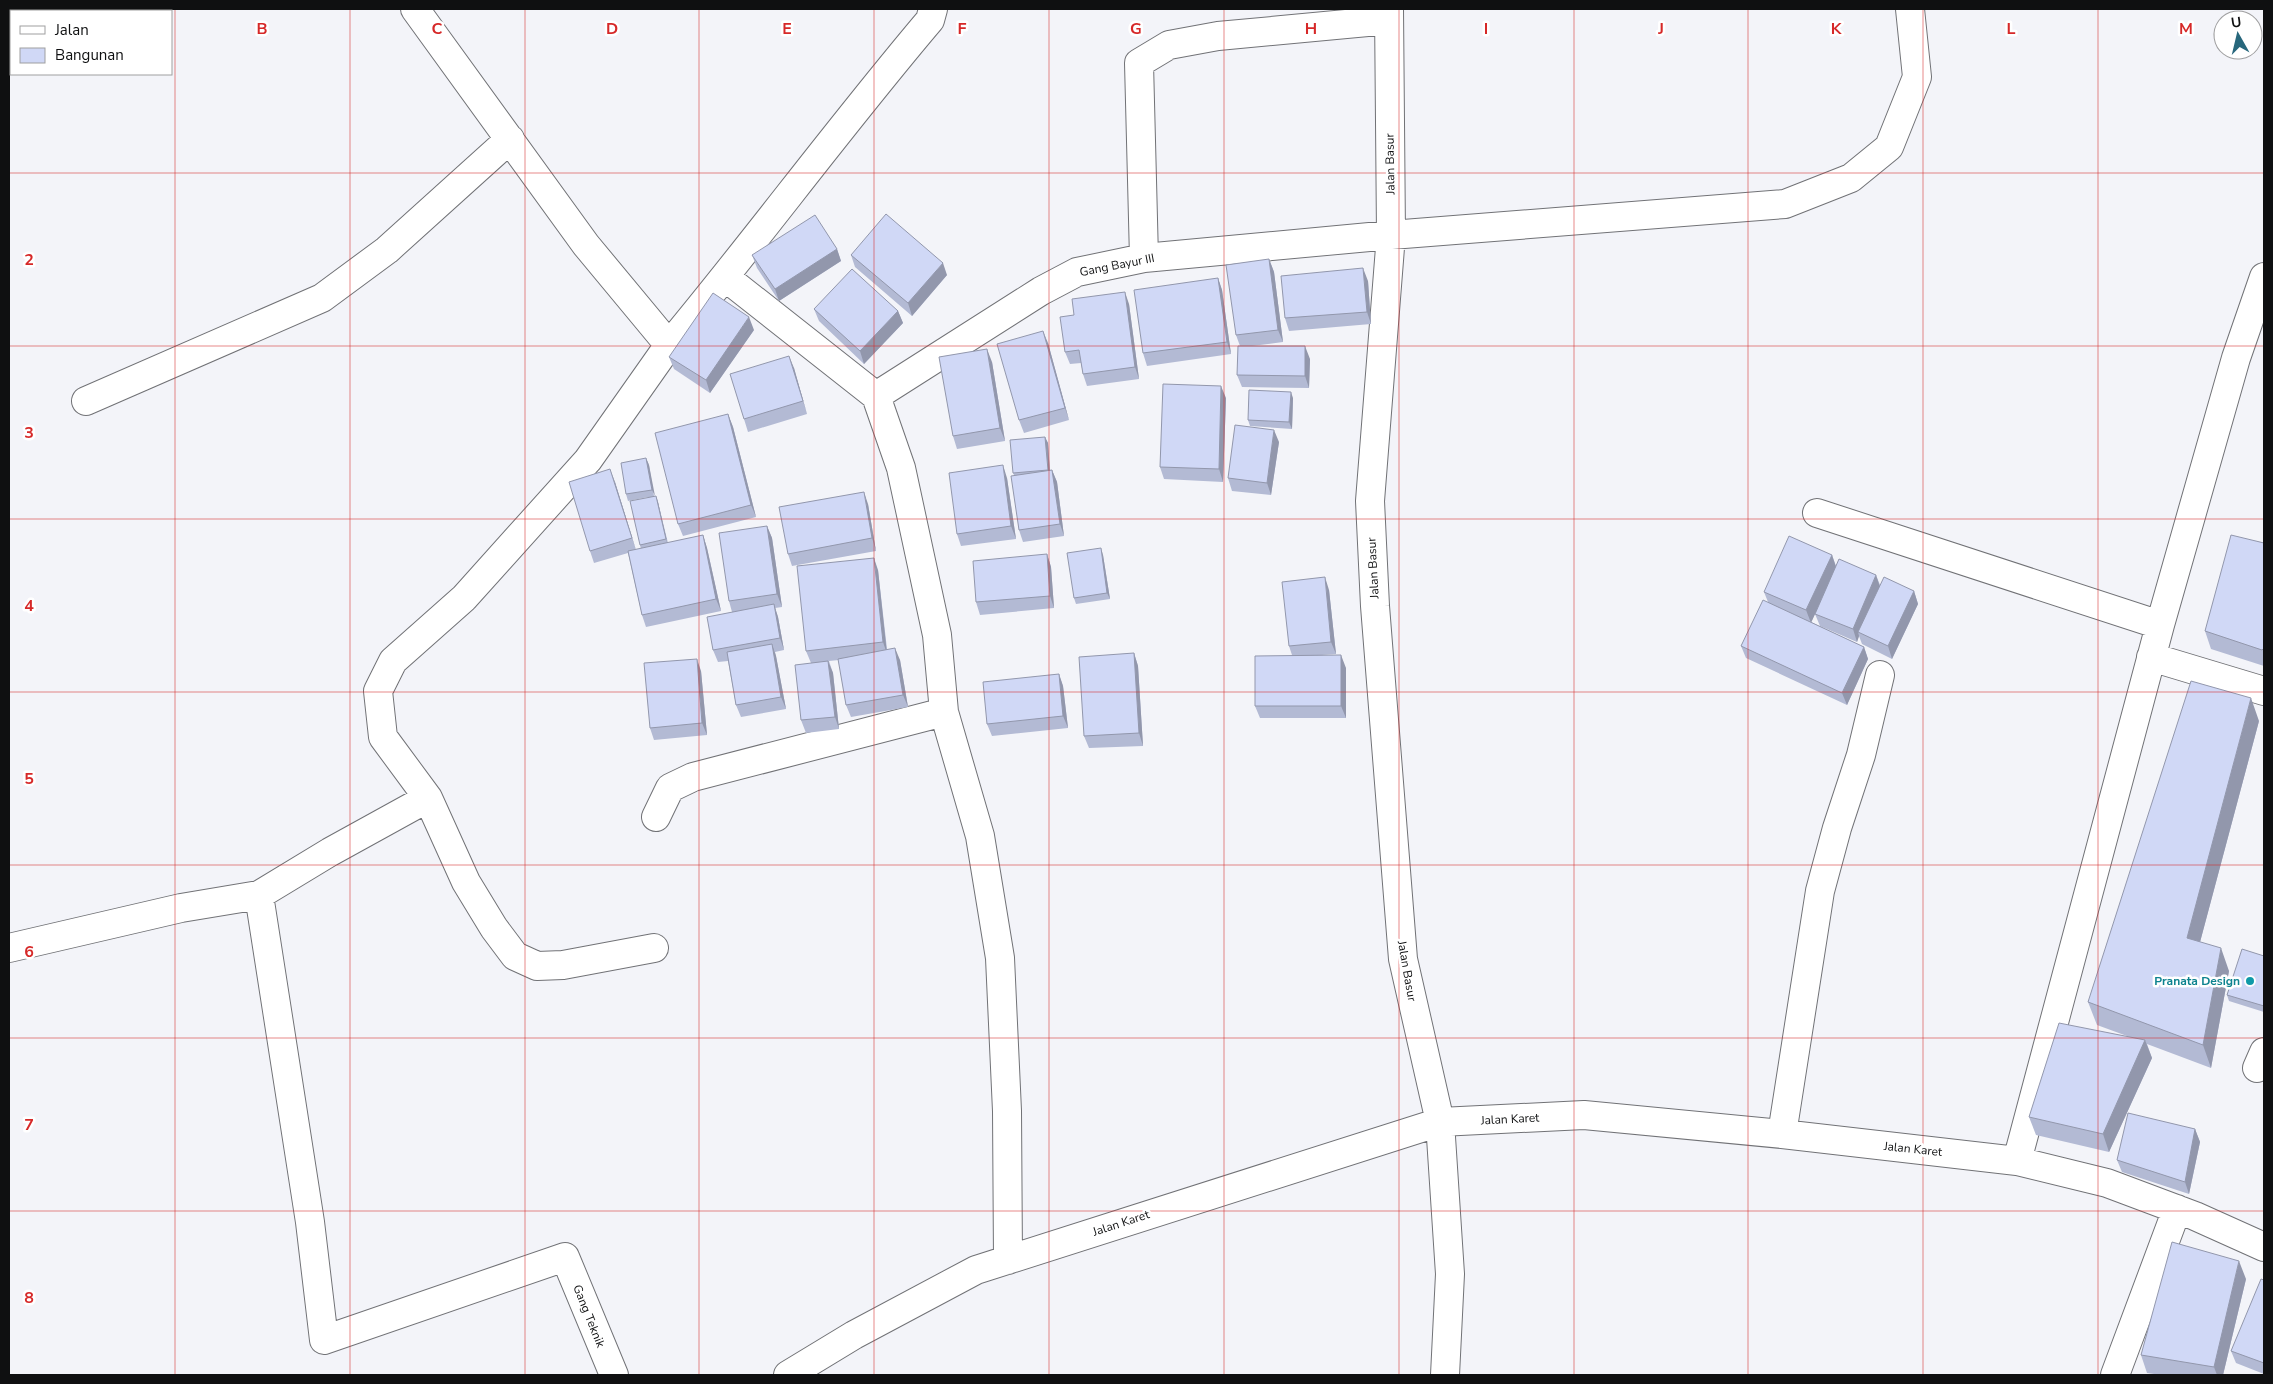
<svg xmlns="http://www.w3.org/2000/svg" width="2273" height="1384" font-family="'Nunito Sans',sans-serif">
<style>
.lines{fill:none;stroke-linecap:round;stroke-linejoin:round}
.minor-casing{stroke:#717276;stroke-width:30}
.minor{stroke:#fff;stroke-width:28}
.wall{fill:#b3bad4}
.shaded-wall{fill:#9297ac}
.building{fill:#d0d8f6;stroke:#9297ac}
.grid{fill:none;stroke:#d62828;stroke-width:1;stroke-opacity:0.55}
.culture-dot{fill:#0f9aa8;stroke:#fff;stroke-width:2}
.labels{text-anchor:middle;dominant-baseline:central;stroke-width:5;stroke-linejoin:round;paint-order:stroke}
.street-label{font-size:12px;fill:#0f1011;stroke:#fff}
.culture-label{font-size:12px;font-weight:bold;fill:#0d838f;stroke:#fff;text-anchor:end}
.grid-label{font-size:16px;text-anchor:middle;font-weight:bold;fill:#d62828;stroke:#fff;stroke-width:5;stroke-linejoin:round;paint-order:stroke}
</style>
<rect width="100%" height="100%" fill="#f3f4f9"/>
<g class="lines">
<g class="minor-casing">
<path id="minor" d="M1389,9L1391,235L1370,501L1375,606L1403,959L1440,1122L1450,1274L1445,1375
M1144,258L1139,63L1169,45L1218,36L1389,20
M725,277L876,396L901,468L937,635L944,712L980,836L1000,958L1007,1111L1008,1260
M669,345C758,238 840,126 930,20L933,9
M876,396L1041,291L1077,272L1144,258L1391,235L1785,204L1851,178L1889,147L1917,77L1910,9
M86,401L322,298L387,250L510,139
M1817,513L2160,625
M2151,657L2264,691
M428,798L466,882L494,928L515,956L537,966L563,965L654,948
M656,817L670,788L693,777L944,712
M259,895L310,1222L324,1340L565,1257L614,1375
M9,948L181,908L259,895L330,852L428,798L383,737L378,691L393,661L464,598L588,460L669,345L586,245L415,9
M2257,1068L2264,1052
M1782,1134L1820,891L1837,828L1861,755L1880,675
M2017,1161L2160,625L2236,358L2264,277
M788,1375L854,1335L976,1270L1440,1122L1584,1115L1782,1134L2017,1161L2107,1183L2195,1216L2264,1247
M2115,1375L2177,1209"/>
</g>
<use href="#minor" class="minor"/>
</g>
<path class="wall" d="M837,249L841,261L779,301L757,268L752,255Z
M851,255L947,275L912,316L855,267Z
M1269,259L1274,272L1283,342L1252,346L1310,359L1309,388L1242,387L1237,375L1240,346L1236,335Z
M1218,278L1222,290L1231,354L1147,366L1143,353Z
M1368,281L1371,324L1289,331L1285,318Z
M1129,304L1139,379L1087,386L1083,374L1081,363L1070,364L1065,352Z
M814,309L898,311L903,323L864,364L819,321Z
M754,330L710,393L674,369L669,357Z
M1048,343L1069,420L1024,433L1019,420Z
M992,362L1005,441L957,449L953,436Z
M794,368L807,414L748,432L744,419Z
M1226,398L1223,482L1164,479L1160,467Z
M1293,398L1292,429L1250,426L1248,420Z
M728,414L733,427L756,517L683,536L678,524Z
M1045,437L1048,443L1050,470H1052L1057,482L1064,536L1023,542L1019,530L1014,475L1013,473Z
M1279,442L1271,495L1232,491L1228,478Z
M646,458L649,465L654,496H656L658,502L668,543L703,535L707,548L721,611L646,627L642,615L628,553L594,563L590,551L615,482L636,550L641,549L640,545L648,497L628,501L626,494Z
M1007,478L1016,539L961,546L957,534Z
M868,504L876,551L792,566L788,554Z
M767,526L772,538L782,607L775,608L778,617L784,650L775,652L776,656L786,709L741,717L736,705L728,661L718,662L713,650L732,612L729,601Z
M2264,543V666L2211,649L2205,631Z
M1047,554L1051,567L1054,608L980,615L976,602Z
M1103,555L1110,599L1076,604L1074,598Z
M1832,555L1836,566L1876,575L1880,585L1914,591L1918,604L1892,659L1862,644L1859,636L1857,642L1820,626L1815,614L1820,604L1811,622L1864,647L1868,659L1847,705L1746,658L1741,646L1768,602L1764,592Z
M878,570L887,649L900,660L908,707L851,717L846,705L839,660L829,661L833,673L839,729L806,733L801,720L811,663L806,651Z
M1329,590L1336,654L1322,655L1346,668V718H1260L1255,706L1292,655L1289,646Z
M1134,653L1138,666L1143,746L1089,748L1084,736Z
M701,671L707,735L654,740L650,728Z
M1059,674L1063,686L1068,728L992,736L987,724Z
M2259,721L2200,942L2229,971L2211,1068L2147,1044L2152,1058L2109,1152L2036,1135L2029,1117L2127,1036L2097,1025L2088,1002Z
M2264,956V1012L2229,1001L2227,995Z
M2195,1129L2200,1142L2189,1194L2122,1172L2117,1160Z
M2246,1279L2223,1375H2161L2147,1373L2141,1355Z
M2264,1280V1374L2236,1363L2231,1351Z"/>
<path class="shaded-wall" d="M837,249L841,261L779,301L775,289Z
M1269,259L1274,272L1283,342L1278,330Z
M943,263L947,275L912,316L908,303Z
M1363,268L1368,281L1371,324L1367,312Z
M1218,278L1222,290L1231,354L1227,342Z
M1125,292L1129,304L1139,379L1135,367Z
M898,311L903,323L864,364L860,351Z
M749,317L754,330L710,393L706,380Z
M1043,331L1048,343L1069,420L1065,408Z
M1305,346L1310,359L1309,388L1305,376Z
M987,349L992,362L1005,441L1000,428Z
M789,356L794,368L807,414L803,401Z
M1221,386L1226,398L1223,482L1219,469Z
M1291,392L1293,398L1292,429L1289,422Z
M728,414L733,427L756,517L751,505Z
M1274,430L1279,442L1271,495L1267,483Z
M1045,437L1048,443L1050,476L1048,470Z
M646,458L649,465L655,496L652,490Z
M1003,465L1007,478L1016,539L1011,526Z
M610,469L615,482L636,550L632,538Z
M1052,470L1057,482L1064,536L1060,524Z
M864,492L868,504L876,551L872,538Z
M656,496L658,502L668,546L666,539Z
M767,526L772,538L782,607L777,594Z
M703,535L707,548L721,611L716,599Z
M1101,548L1103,555L1110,599L1107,593Z
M1047,554L1051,567L1054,608L1050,596Z
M1832,555L1836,567L1811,623L1806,610Z
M874,558L878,570L887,654L883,642Z
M1876,575L1880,587L1858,632L1859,636L1857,642L1853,629Z
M1325,577L1329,590L1336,654L1331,642Z
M1914,591L1918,604L1892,659L1888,646Z
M774,604L778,617L784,650L780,638Z
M772,644L776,656L786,709L781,697Z
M1864,647L1868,659L1847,705L1842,693Z
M895,648L900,660L908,707L903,695Z
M1134,653L1138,666L1143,746L1139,733Z
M1341,655L1346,668V718L1341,706Z
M697,659L701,671L707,735L702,723Z
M828,661L833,673L839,729L835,717Z
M1059,674L1063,686L1068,728L1063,716Z
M2251,698L2259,721L2195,961L2187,938Z
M2221,948L2229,971L2211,1068L2203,1045Z
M2145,1040L2152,1058L2109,1152L2103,1134Z
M2195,1129L2200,1142L2189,1194L2185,1182Z
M2239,1261L2246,1279L2223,1375H2217L2214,1367Z"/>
<path class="building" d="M886,214L943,263L908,303L851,255Z
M815,215L837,249L775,289L752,255Z
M1269,259L1278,330L1236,335L1226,265Z
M1363,268L1367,312L1285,318L1281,276Z
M852,269L898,311L860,351L814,309Z
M1218,278L1227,342L1143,353L1134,290Z
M1125,292L1135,367L1083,374L1079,350L1065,352L1060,317L1074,315L1072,299Z
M713,293L749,317L706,380L669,357Z
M1043,331L1065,408L1019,420L997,344Z
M1238,346H1305V376L1237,375Z
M987,349L1000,428L953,436L939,357Z
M789,356L803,401L744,419L730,374Z
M1163,384L1221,386L1219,469L1160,467Z
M1249,390L1291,392L1289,422L1248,420Z
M728,414L751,505L678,524L655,433Z
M1235,425L1274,430L1267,483L1228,478Z
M1045,437L1048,470L1013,473L1010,440Z
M646,458L652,490L626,494L621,463Z
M1003,465L1011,526L957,534L949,473Z
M610,469L632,538L590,551L569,482Z
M1052,470L1060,524L1019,530L1011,476Z
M864,492L872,538L788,554L779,507Z
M656,496L666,539L640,545L630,501Z
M767,526L777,594L729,601L719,533Z
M703,535L716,599L642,615L628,551Z
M2231,535L2264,543V648L2262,650L2205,631Z
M1789,536L1832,555L1806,610L1764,592Z
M1101,548L1107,593L1074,598L1067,553Z
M1047,554L1050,596L976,602L973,561Z
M874,558L883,642L806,651L797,566Z
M1839,559L1876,575L1853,629L1815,614Z
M1325,577L1331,642L1289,646L1282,582Z
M1884,577L1914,591L1888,646L1858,632Z
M1763,600L1864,647L1842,693L1741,646Z
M774,604L780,638L713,650L707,617Z
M772,644L781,697L736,705L727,652Z
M895,648L903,695L846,705L838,659Z
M1134,653L1139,733L1084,736L1079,657Z
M1341,655V706H1255V656Z
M697,659L702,723L650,728L644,663Z
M828,661L835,717L801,720L795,665Z
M1059,674L1063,716L987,724L983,682Z
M2191,681L2251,698L2187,938L2221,948L2203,1045L2088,1002Z
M2242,949L2264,956V1006L2227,995Z
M2059,1023L2145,1040L2103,1134L2029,1117Z
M2128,1113L2195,1129L2185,1182L2117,1160Z
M2172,1242L2239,1261L2214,1367L2141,1355Z
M2261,1279L2264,1280V1363L2231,1351Z"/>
<path class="grid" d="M175,9V1375M350,9V1375M525,9V1375M699,9V1375M874,9V1375M1049,9V1375M1224,9V1375M1399,9V1375M1574,9V1375M1748,9V1375M1923,9V1375M2098,9V1375M9,173H2264M9,346H2264M9,519H2264M9,692H2264M9,865H2264M9,1038H2264M9,1211H2264"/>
<circle class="culture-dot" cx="2250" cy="981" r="5"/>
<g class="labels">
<g class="street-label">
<text transform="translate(1390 164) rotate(-91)">Jalan Basur</text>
<text transform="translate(1117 265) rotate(-11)">Gang Bayur III</text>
<text transform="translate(1373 568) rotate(-93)">Jalan Basur</text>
<text transform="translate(1407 971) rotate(80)">Jalan Basur</text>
<text transform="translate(1510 1119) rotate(-3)">Jalan Karet</text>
<text transform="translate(1913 1149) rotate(6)">Jalan Karet</text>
<text transform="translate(1121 1223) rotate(-18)">Jalan Karet</text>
<text transform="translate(589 1316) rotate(68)">Gang Teknik</text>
</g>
<g class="culture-label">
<text x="2240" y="981">Pranata Design</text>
</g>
</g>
<g class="grid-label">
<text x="262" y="34">B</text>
<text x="437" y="34">C</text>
<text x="612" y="34">D</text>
<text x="787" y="34">E</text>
<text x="962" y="34">F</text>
<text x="1136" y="34">G</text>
<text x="1311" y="34">H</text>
<text x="1486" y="34">I</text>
<text x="1661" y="34">J</text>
<text x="1836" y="34">K</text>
<text x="2011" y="34">L</text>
<text x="2186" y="34">M</text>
<text x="29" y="265">2</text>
<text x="29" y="438">3</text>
<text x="29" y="611">4</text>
<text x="29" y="784">5</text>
<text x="29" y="957">6</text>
<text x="29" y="1130">7</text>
<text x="29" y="1303">8</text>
</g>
<rect width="2273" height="1384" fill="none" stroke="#0f1011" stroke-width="20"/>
<rect x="10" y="10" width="162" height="65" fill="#ffffff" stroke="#9f9fa0"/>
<rect x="20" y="26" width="25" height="8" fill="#ffffff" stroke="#9f9fa0"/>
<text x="55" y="35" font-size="15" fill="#0f1011">Jalan</text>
<rect x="20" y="48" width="25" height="15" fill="#d0d8f6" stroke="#9f9fa0"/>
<text x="55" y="60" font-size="15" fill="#0f1011">Bangunan</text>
<g transform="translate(2238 35) rotate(352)"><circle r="24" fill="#ffffff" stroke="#9f9fa0"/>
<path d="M0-4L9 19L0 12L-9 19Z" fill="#27677c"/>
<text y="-8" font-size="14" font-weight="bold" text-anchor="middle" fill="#0f1011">U</text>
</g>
</svg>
